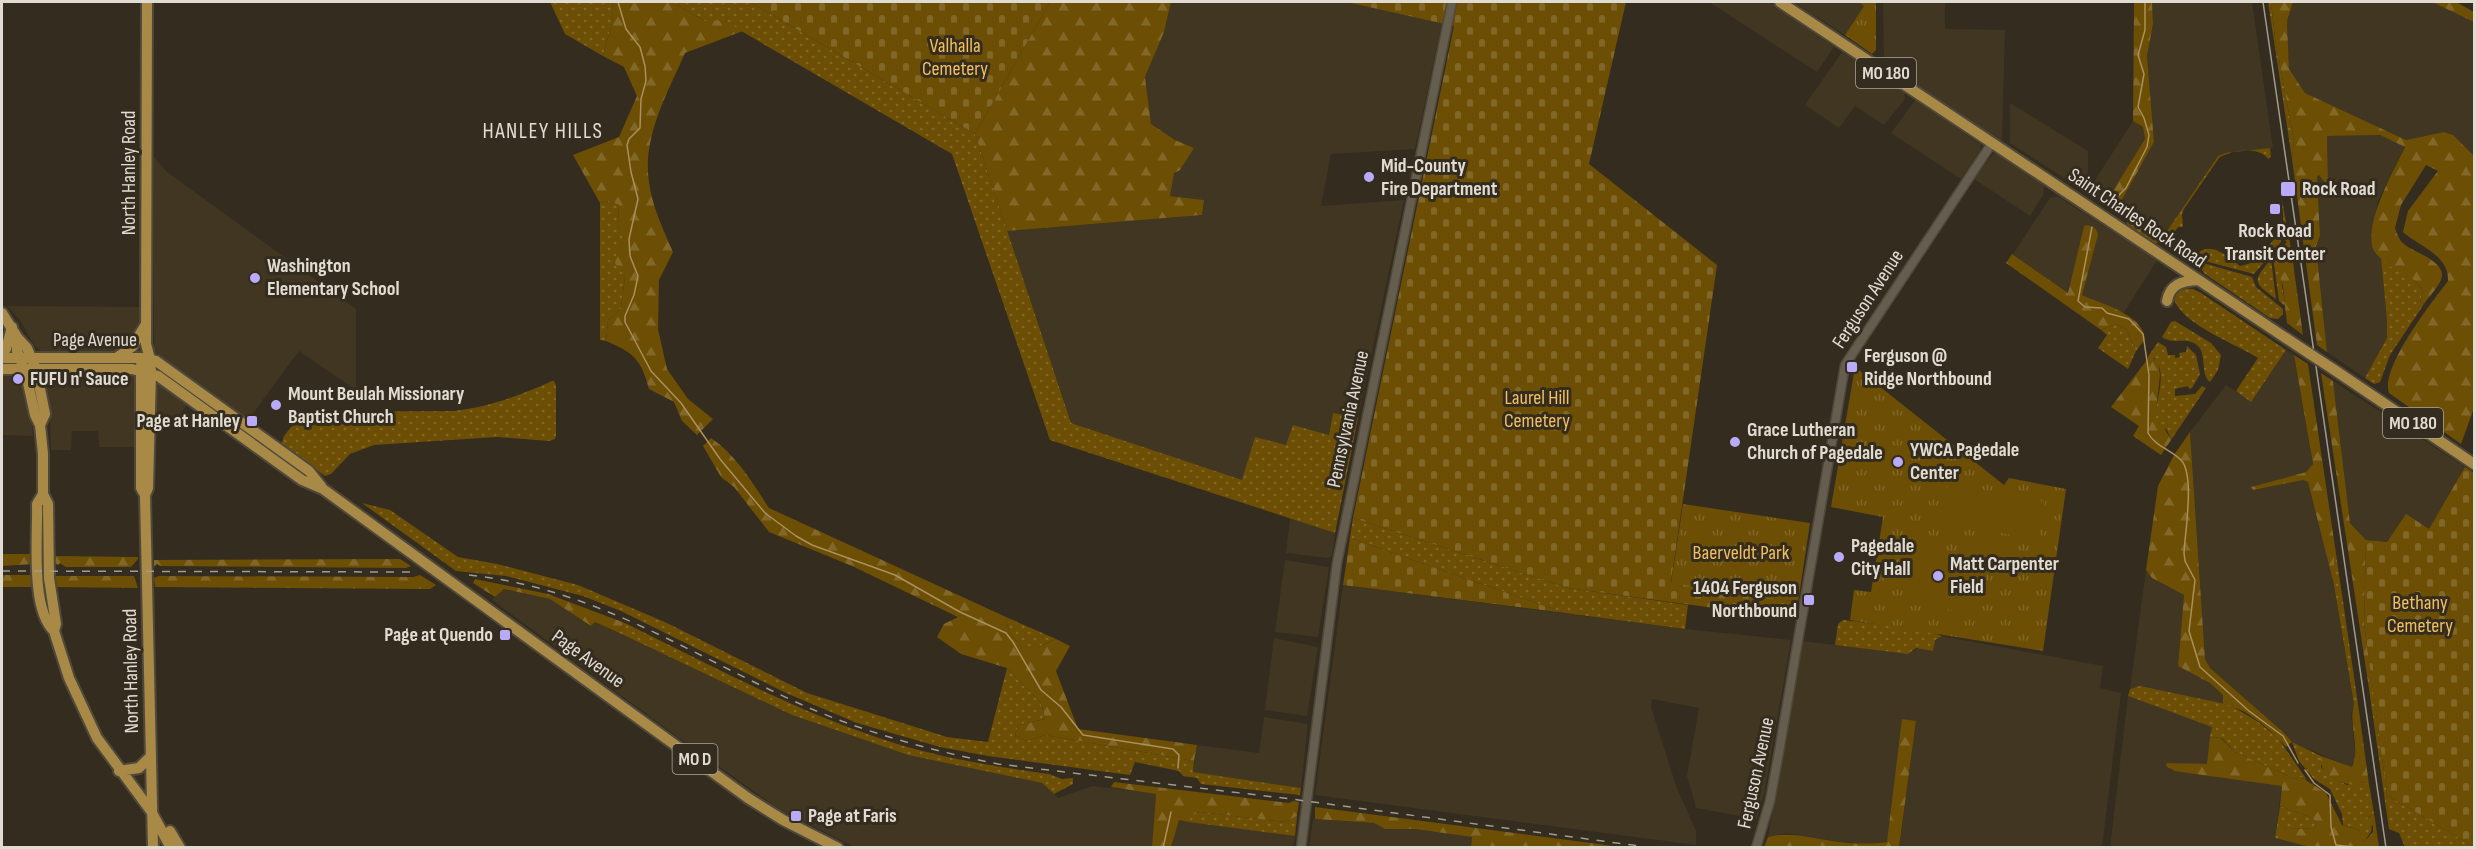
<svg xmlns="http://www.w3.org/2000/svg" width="2476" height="849" font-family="'Sofia Sans Condensed',sans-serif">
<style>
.built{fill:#413621}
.grass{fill:url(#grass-dots)}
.forest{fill:url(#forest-firs)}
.cemetery{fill:url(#cemetery-stones)}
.park{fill:url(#park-tufts)}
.garden{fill:#6c4e04}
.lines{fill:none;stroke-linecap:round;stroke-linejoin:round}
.stream{stroke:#aa905d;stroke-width:1.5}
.minor-casing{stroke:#4f493c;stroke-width:11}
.major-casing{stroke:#4f493c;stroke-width:14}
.minor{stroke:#655d4d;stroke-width:8}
.major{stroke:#a98946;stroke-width:10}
.tram{stroke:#a19b90;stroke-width:1.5}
.rail{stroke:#a19b90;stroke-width:1.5;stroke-dasharray:8 8;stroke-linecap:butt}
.major-bridge-casing{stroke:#4f493c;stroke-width:14;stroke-linecap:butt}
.major-bridge{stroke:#a98946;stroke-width:10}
.poi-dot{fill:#b9abf7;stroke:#342c1e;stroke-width:2}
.labels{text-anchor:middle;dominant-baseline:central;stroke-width:6;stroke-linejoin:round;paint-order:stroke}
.shield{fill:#342c1e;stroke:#ada79d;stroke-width:1.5}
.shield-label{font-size:18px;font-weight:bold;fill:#e1dcd3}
.park-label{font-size:20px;fill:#f2c060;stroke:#342c1e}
.poi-label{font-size:20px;font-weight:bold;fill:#e1dcd3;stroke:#342c1e;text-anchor:start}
.street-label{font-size:20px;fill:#e1dcd3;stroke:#342c1e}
.quarter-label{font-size:22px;letter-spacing:1.5px;fill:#e1dcd3;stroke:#342c1e}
</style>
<defs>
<pattern id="grass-dots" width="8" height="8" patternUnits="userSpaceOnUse" patternTransform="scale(1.5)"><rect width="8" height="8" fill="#6c4e04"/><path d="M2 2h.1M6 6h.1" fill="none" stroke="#816728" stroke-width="1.8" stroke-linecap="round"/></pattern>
<pattern id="forest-firs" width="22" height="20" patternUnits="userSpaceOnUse" patternTransform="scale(1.5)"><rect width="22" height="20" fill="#6c4e04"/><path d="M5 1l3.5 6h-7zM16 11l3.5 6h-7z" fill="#816728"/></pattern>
<pattern id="cemetery-stones" width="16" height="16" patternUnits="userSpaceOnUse" patternTransform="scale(1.5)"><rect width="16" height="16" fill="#6c4e04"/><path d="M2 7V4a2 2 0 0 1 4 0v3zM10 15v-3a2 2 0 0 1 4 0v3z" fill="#816728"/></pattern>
<pattern id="park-tufts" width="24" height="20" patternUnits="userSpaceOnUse" patternTransform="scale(1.5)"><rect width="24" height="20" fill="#6c4e04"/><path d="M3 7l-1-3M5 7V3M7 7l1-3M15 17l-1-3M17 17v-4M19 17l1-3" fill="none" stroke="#816728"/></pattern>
</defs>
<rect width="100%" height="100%" fill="#342c1e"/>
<path class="built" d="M1171,2H1346L1442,23L1415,149L1331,154L1321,206L1404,200L1358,418L1333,414L1329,435L1286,446L1242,481L1071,423L1007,231L1202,215L1204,200L1170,196L1174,173L1194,148L1175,140L1151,124L1148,102L1145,77L1164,32Z
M1709,2H1770L1834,47L1817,72Z
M1793,2H1859L1865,5L1845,35Z
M1883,2H1945V29L2005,30L2002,140L2000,141L1884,62Z
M2152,2H2252L2273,148L2225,153L2218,156L2165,234L2119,205L2154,142L2147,56L2153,24Z
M2293,2H2432L2474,22V156L2452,135L2444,132L2406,140L2305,93L2289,70L2287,21Z
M1842,52L1904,92L1905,99L1884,125L1855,106L1839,128L1805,105Z
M1916,99L1981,145L1980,150L1961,179L1891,133Z
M2010,103L2088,151V172L2083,183L2078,187L2010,143Z
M2133,121L2143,127L2145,139L2106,202L2088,191Z
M2380,135L2405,146L2377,203L2375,253L2381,258L2387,320V338L2365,378L2327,352L2316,246L2320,236L2317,177L2319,175L2328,182L2327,136Z
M1997,153L2044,186L2043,195L2030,216L1974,179L1993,154Z
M153,156L167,172L356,309V390L299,351L248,420L157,354L154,349Z
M2057,196L2157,260L2123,314L2082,295L2098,235L2084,226L2068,294L2013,254L2050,198Z
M7,306L140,307V318L133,342L117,353H50L41,351L34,345L20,320Z
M2286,350L2294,355L2313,464L2306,472L2251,487L2253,490L2303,480L2308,482L2334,585L2354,704L2351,714L2356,760L2352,768L2292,742L2283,732L2210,668L2205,659L2190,432L2226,385L2251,401Z
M2,372H16L24,376L29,397L33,436L2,435Z
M56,373L131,375L138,378L137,447H99L98,431H72L71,450H51L50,415L44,384Z
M2333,381L2465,467L2429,529L2406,515L2387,542L2366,540L2350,523Z
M160,384H163L189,402L172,426L154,427L155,388Z
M1290,518L1335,533L1332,556L1327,558L1286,553Z
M1285,560L1329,567L1318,637L1275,632Z
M2146,570L2152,578L2184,595L2178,666L2210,683L2224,696L2223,704L2136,687L2130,689Z
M1343,585L1685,629L1791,640L1764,794L1757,819L1696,808L1687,776L1699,708L1652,699L1651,707L1676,786L1696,831V845L1315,795Z
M504,589L550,599L591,626L595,622L792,715L908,755L1042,783L1058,798L1092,786L1156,793L1152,847H855L780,810L679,738L492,600Z
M1942,636L2103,666L2100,688L2121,693L2102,847H1899L1916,721L1887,842L1868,844L1841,842L1786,833L1768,837L1802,641L1908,654Z
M1274,638L1318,647L1307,716L1265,710Z
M2128,696L2212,727L2207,765L2167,763L2188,773L2282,785L2275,837L2310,847L2110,848Z
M1264,717L1308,724L1301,788L1193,772L1197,745L1259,753Z
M1313,819L1374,823L1385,829H1415L1472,837L1471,847L1309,848Z
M1179,820L1295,836L1293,847L1171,848Z"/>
<path class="grass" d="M550,2H612C616,21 607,37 603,56L565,34Z
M672,2H750L975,134L1071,423L1242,480L1255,437L1286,445L1293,425L1329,435L1333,413L1358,418L1335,533L1050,440L952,154L724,21H705Z
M2268,2H2271L2275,38L2294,141L2292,159Z
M2270,148L2271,157L2268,159C2259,146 2231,150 2219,158L2184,209L2182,214L2183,227H2178L2173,234C2157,237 2143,223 2130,215L2131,213L2165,234L2218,156L2225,153Z
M2282,200L2292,254L2281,255C2279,275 2283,292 2287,312L2286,316L2285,306L2279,301L2273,257L2287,242L2278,233L2284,230Z
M609,201L619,205L618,226L624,238L625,276L621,309L608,320L606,341L600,340V203Z
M2128,217L2157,236L2165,238L2169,244L2155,243L2127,224Z
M2276,237L2281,239V242L2254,274L2197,259L2199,252C2213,242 2228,257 2240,266C2259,263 2264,251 2276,237Z
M2381,258C2394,270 2415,275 2423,291L2420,302L2424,304L2390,355L2380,382L2374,384L2365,378L2387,338V320Z
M2271,259L2276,299C2253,282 2252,282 2271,259Z
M2203,263L2252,277L2256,287L2283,309V314L2278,319L2270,318L2205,274L2197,264Z
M2181,288L2193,289L2201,293L2286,350L2251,402L2236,391L2258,358C2236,344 2184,325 2174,300L2178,291Z
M2175,321L2211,343L2221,355L2218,370L2210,382C2200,374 2207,355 2198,346C2186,335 2175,346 2162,337L2171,322Z
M2116,324L2126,329L2136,351L2128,369L2098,348L2107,335L2101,330Z
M2158,342L2166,347L2168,355H2175V358L2180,357L2179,353L2186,352L2187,346L2196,355L2200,374L2192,388L2189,389L2188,386L2175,389V396L2195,394L2202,386L2206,388L2171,440L2167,430L2155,422C2154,402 2169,375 2154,358H2147Z
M552,381H554L556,386V435L555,439L549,441L497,437L374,445L350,454L331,474L325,476L281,445L284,436L291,427L317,412L454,411C489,407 519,396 552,381Z
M362,503L390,510L458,557L497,564L578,585L667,623L807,693L947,737L988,742L1007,668L1041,703L1045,719L1018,725L1015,736L1026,741L1045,735L1194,761L1193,772L1301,788L1300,795L1201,784L1197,778L1183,776L1179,771L1135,762L1130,775L988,756L940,747L857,723L786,693L621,611L583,596L506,576L456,571Z
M1353,518L1568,588L1688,605L1685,629L1565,613L1350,538Z
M2334,540L2358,704H2354L2334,585Z
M1006,617L1056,639L1038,647H1022L1009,633Z
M1843,620L1921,629L1942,636L1935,640L1933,651L1916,648L1908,654L1835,645L1838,624Z
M625,623C708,664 791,709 879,738C934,757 992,766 1049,774L1062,779L1073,778V784L1054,794L1042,783L908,755L792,715L617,632Z
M2372,681L2387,795L2474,847H2405L2399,833L2389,829L2368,682Z
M2140,686L2230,705L2257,721L2278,738L2307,780L2301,777L2295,779L2235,752L2222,738L2210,737L2212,727L2128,696L2130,689Z
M2292,742L2321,756V767L2333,778L2347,785L2360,781L2369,784L2374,813L2368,818C2375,833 2371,829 2364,843L2359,830L2343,825L2342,814L2330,789L2314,779L2299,761Z
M2280,806L2312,818L2317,823L2314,829L2284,828L2279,839L2275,838Z
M1200,812L1285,822L1297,816L1295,836L1189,822L1190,817Z"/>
<path class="forest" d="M612,2H672L705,21H724L743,31L685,53C668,92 642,137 649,182C652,206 663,229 673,252L659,280L658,329L667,369L688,399L713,419L697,435L682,421L674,402L649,389C641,359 634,353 606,341L608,320L621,309L625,276L615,263L618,246L624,238L618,226L619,205L609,201L600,203L573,155L619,137L637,96L624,67L603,56C607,37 616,21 612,2Z
M1050,2H1171L1164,32L1145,77L1151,124L1175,140L1194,148L1180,170L1174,173L1170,196L1204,200L1202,215L1007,231L975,134Z
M2134,2H2152L2153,24L2147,56L2154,142L2119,205L2114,206L2106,202L2145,139L2143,127L2133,121Z
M2271,2H2293L2287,21L2289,69L2305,93L2406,140L2444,132L2453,135L2474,156V408L2461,444L2389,393C2380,368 2432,302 2448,281C2449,255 2420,247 2403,232L2408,211L2438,171L2426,165L2401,205L2395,228C2397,234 2399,240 2404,244C2413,252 2443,260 2442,276C2441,285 2429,296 2424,304L2420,302L2423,291C2416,276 2400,275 2387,264C2383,260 2377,256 2374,251C2362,226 2394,170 2405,147L2380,135L2327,136L2328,182L2326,184L2319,175L2317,177L2320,236L2316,246L2327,352L2317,345L2292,159L2294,141L2275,38Z
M2432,2H2456L2474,12V22Z
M2088,225L2096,229L2098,235L2082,295C2101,304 2143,314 2145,339L2136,351L2126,329L2116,324L2101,330L2006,263L2012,254L2068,293L2084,226Z
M2292,254V255L2303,335L2287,323L2283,286L2279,274L2278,258L2281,255Z
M2294,355L2308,364L2334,540V585L2308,482L2303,480L2253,490L2251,487L2306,472L2313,464Z
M2150,356L2158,362L2160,375L2155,421L2162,424L2171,440L2161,455L2133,436L2139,426L2111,407Z
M2321,373L2333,381L2350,523L2366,540L2364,623L2372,681L2368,682Z
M2190,432L2205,659L2210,668L2283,732L2292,742L2286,747C2270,729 2246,708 2223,704V695L2210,683L2178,666L2184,595L2152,578L2146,570L2158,486L2174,455Z
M711,438C737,456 752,482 769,508L1006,617L1009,633L1022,647H1038L1056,639L1070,646L1056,671L1078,729L1197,745L1194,761L1045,735L1026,741L1015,736L1018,725L1045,719L1041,703L1007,668L961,654L937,637L944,624L958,617L852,566L769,532L734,487L721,477L703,446Z
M2,554H31L33,564L2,566Z
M55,556L138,557V559L131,567H66L60,563L58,565L55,563Z
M400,559L411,566L406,568L160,566L157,564L154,567V560Z
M2,575H35L36,587H2Z
M420,575L436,585L430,589L155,587L154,578L159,576L413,577Z
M52,576H134L138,588L54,587Z
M475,579L548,594L625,623L617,632L595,622L591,626L550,599L504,589L495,597L473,583Z
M2354,704H2358L2369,784L2360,781L2357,785C2341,785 2317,774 2321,756L2352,767C2361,748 2348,725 2354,704Z
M1902,719L1916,721L1899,847H1764L1768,837C1793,831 1814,839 1839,842C1856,844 1871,844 1887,842Z
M2210,737L2221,738L2235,752L2295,779L2301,777L2326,793L2342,825L2359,830L2364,842L2373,832V826L2367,825L2366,820L2374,813L2379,847H2310L2279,839L2283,828L2314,829L2317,823L2312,818L2280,806L2282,786L2188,773L2175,771L2166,766L2167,763L2207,764Z
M1114,782L1289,803L1293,801L1299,802L1297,816L1285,822L1199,812L1191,817L1189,822L1179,820L1171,847H1152L1156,794L1111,787Z
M1315,807L1621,847H1471L1472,837L1415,829H1385L1374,823L1315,819Z"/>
<path class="cemetery" d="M750,2H1050L975,134Z
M1346,2H1626L1589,164L1717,265L1671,582L1798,602L1794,619L1568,588L1353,518L1454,26Z
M2465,467L2474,473V847L2387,795L2364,623L2366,540L2387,542L2406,514L2429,529Z
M1350,538L1565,613L1343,585Z"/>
<path class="park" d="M1859,2H1876V50L1872,54L1845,35L1864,6Z
M1855,367L2004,485L2009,478L2066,489L2043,651L1850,620L1854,590L1871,592L1883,517L1831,507Z
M1683,504L1810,523L1798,602L1671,583Z"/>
<path class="garden" d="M1948,483L2045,502L2038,540L1941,521Z
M1984,539L2000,544L1990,575L1974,570Z
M1917,542C1958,550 1974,569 1965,612L1908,604L1904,600Z"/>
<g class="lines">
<path class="stream" d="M618,2L626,29L640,47L645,66L646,81L641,99L640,128L629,139L627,145L631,172L638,199L629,239L630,256L638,276L634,295L625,316V322L651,371L681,403L720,459L765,513L796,536L812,545L895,575L960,612L1006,633L1013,642L1041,690L1061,707L1083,735L1173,749L1179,755L1178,768
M2109,205L2126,188L2147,147L2149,135L2144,118L2138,107L2144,74L2138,55L2145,30V2
M2092,227L2078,301L2085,307L2102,308L2107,313L2129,319L2143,334L2149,375L2148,433C2155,446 2171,450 2181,460C2195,474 2185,533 2184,553L2185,561L2195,580L2189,631L2200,667L2249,711L2283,736L2298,763
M2305,770L2314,783L2330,795L2331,827L2336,845L2363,848
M1163,848L1171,812"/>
<g class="minor-casing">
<path id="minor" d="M1301,848L1337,563L1452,2
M1756,848L1770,801L1780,746L1845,365L1992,143"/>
</g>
<g class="major-casing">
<path id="major" d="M147,2L146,344L150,359L151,372L148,488L145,495L153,848
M1780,2L2310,354
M2167,301C2170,284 2182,281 2198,280
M2,313L17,337L27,348L36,369L45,414L40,425
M17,337V351L26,374L35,415L40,425L43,454V494L37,504C38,535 30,609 54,631
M2,354L6,349L12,327
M2,358H141L156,361L309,471L321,486
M116,358L132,347L145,326
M141,365V488L145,495
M2,369H132L158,376L302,480L323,489L748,798L783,820L838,848
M2333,369L2474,464
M43,494L48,504L49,578L56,624L54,631L69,678L97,738L151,811L171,848
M119,771L139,768L150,757
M170,831L180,848"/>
</g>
<use href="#minor" class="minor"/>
<use href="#major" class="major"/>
<path class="tram" d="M2263,2L2386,848"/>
<path class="rail" d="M2,571L412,572
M469,575C593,588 688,653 798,703C862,732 929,750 998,764L1291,799L1654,848"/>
<g class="major-bridge-casing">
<path id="major-bridge" d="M2310,354L2333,369"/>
</g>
<use href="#major-bridge" class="major-bridge"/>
</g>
<g class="poi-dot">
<circle cx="1369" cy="177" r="6"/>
<rect x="2280" y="181" width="16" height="16" rx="3"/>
<rect x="2269" y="203" width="12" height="12" rx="3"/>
<circle cx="255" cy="278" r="6"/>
<rect x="1846" y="361" width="12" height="12" rx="3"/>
<circle cx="18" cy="379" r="6"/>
<circle cx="276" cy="405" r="6"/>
<rect x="246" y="415" width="12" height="12" rx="3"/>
<circle cx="1735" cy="442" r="6"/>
<circle cx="1898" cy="462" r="6"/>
<circle cx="1839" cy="557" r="6"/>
<circle cx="1938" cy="576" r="6"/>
<rect x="1803" y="594" width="12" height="12" rx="3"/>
<rect x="499" y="629" width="12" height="12" rx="3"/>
<rect x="790" y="810" width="12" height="12" rx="3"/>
</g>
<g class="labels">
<g class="shield">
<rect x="1856" y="58" width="60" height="30" rx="4.5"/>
<rect x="2383" y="408" width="60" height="30" rx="4.5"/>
<rect x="672.5" y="744" width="45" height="30" rx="4.5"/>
</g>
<g class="shield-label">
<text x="1886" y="73">MO 180</text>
<text x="2413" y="423">MO 180</text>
<text x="695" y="759">MO D</text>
</g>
<g class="park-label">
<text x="955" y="46">Valhalla<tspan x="955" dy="23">Cemetery</tspan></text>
<text x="1537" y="398">Laurel Hill<tspan x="1537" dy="23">Cemetery</tspan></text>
<text x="1741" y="553">Baerveldt Park</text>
<text x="2420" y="603">Bethany<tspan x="2420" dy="23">Cemetery</tspan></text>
</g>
<g class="poi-label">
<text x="1381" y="166">Mid-County<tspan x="1381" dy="23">Fire Department</tspan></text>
<text x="2302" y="189">Rock Road</text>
<text x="2275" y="231" text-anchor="middle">Rock Road<tspan x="2275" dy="23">Transit Center</tspan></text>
<text x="267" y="266">Washington<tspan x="267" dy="23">Elementary School</tspan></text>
<text x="1864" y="356">Ferguson @<tspan x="1864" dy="23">Ridge Northbound</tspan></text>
<text x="30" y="379">FUFU n' Sauce</text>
<text x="288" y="394">Mount Beulah Missionary<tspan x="288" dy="23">Baptist Church</tspan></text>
<text x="240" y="421" text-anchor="end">Page at Hanley</text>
<text x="1747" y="430">Grace Lutheran<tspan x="1747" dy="23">Church of Pagedale</tspan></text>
<text x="1910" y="450">YWCA Pagedale<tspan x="1910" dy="23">Center</tspan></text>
<text x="1851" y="546">Pagedale<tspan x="1851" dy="23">City Hall</tspan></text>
<text x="1950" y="564">Matt Carpenter<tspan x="1950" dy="23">Field</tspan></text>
<text x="1797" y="588" text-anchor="end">1404 Ferguson<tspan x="1797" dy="23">Northbound</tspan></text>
<text x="493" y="635" text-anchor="end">Page at Quendo</text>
<text x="808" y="816">Page at Faris</text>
</g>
<g class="street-label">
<text transform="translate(129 173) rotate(-90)">North Hanley Road</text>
<text transform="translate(2137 218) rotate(34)">Saint Charles Rock Road</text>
<text transform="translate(1868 299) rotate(-57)">Ferguson Avenue</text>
<text x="95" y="340">Page Avenue</text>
<text transform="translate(1348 419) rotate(-78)">Pennsylvania Avenue</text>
<text transform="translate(588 659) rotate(36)">Page Avenue</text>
<text transform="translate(131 671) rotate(-91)">North Hanley Road</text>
<text transform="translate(1756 773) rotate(-78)">Ferguson Avenue</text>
</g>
<g class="quarter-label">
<text x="543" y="131">HANLEY HILLS</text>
</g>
</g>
<rect width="2476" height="849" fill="none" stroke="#e1dcd3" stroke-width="6"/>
</svg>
